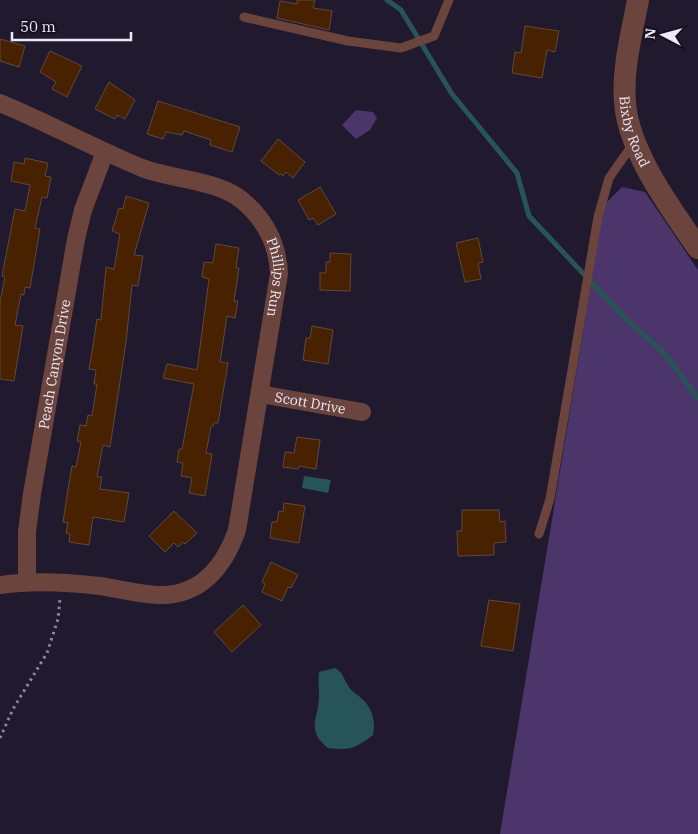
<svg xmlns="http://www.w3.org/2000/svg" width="698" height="834" font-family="'IBM Plex Serif',serif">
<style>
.green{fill:#4b356b}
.water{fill:#275557}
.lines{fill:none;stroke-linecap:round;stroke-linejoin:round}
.stream{stroke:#275557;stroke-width:5}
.building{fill:#482100;stroke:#60493a}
.path{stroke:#8e8799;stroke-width:3;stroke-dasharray:2.5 4;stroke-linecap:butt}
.service{stroke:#6b443d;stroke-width:9}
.minor{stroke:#6b443d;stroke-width:18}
.tertiary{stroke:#6b443d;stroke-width:22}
.labels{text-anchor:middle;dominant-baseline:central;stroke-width:4.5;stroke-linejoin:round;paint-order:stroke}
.street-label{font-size:14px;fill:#ede8f7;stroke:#171023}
</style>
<rect width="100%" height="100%" fill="#21192d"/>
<path class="green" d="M356,110L373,112L377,118L370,130L356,139L342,125Z
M622,187L645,192L698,270V834H500L604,205Z"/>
<path class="water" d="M304,476L331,480L328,493L302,488Z
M335,668C344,673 343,679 349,687C352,692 357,694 361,698C372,707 376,721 373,735C356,748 350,751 328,748C305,730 319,718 319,696C319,687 318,681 319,672Z"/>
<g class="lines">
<path class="stream" d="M387,0L401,10L452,94L517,173L529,216L627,320L663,352L698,398"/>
</g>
<path class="building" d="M297,0H315L313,8L332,11L329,30L277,18L280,1L297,4Z
M525,26L559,31L555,52L547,50L542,78L512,73L515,52L521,53Z
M0,39L25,46L19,67L0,61Z
M50,51L82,66L67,97L52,89L56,82L40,72Z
M109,82L135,100L125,119L117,115L115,119L95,109Z
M158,101L240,127L232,152L210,145L211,140L184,131L182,135L166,132L163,139L147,134Z
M278,139L305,162L293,178L286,172L283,176L281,174L279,175L261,161Z
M25,158L48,163L45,176L51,177L47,198L42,197L35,228L40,229L30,288L25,287L24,295L21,294L15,325L23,326L14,381L0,379V302L5,277L2,276L15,209L25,211L30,185L11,181L14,162L24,164Z
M320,187L336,214L318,225L313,218L309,220L298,200Z
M126,196L149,203L134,255L143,256L138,286L132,285L126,342L110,447L103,445L97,477H102L100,489L129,493L124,522L93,517L89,545L69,542L70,534L66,533L68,523L63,522L68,489L72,466L76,467L81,442L77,441L80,425L86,426L88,415L92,416L97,384H94L96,370L89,369L92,352L97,319L101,320L106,267L114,269L120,234L112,231L119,208L123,209Z
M478,238L483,262L478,263L481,279L465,282L456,243Z
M216,244L239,248L236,268H239L234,301H238L235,318L227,316L220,362L228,363L218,423H214L213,426H211L206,453L212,454L205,496L189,493L192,478L181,476L183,463L177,462L179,449H182L194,384L163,378L167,364L197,370L209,279L202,277L204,262L213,263Z
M330,253L351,254L350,291L320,290V273H326V262H330Z
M312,326L333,330L328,364L303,360L306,338H310Z
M297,437L320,440L316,469L299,466L298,469L283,467L285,452L294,453Z
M284,503L305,506L299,543L270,538L272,522H277L279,511L283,512Z
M462,510H499L500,522L505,521L506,542L494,543V555L458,556L457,531H462Z
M174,511L197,533L185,544L183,542L178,547L174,543L165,552L149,536Z
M271,562L298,575L291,588L288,587L282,601L262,592L265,584L262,582Z
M489,600L520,604L513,651L481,646Z
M243,605L261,625L232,652L214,632Z"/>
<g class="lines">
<path class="path" d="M0,738L13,709L47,653L58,619L60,598"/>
<path class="service" d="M244,17L348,41L401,48L434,36L449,0
M539,534L550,499L598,217L609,178L633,144"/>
<g class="minor">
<path id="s1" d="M0,103C48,123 94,148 142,168C173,180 216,179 243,201C265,220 278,245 279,274L237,530C224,567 200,597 157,595C138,594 119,589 100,586C66,582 34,580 0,585"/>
<path id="s2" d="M260,394L362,412"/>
<path id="s3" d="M27,581V532L32,494L76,239L83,210L105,152"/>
</g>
<path class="tertiary" id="s4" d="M638,0C632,33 622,69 625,102C628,151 671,209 698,248"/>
</g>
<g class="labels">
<g class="street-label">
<text stroke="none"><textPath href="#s4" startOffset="134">Bixby Road</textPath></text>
<text stroke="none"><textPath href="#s1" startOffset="350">Phillips Run</textPath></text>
<text stroke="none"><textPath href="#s3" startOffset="219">Peach Canyon Drive</textPath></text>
<text stroke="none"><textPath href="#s2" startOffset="51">Scott Drive</textPath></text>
</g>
</g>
<g transform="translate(663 35) rotate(276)" stroke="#171023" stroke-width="4" paint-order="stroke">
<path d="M0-4L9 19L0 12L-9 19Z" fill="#ede8f7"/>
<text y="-8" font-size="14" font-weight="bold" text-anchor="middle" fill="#ede8f7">N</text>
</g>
<path d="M12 32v8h119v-8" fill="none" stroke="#ede8f7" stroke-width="2.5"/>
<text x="20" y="32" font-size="15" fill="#ede8f7" stroke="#171023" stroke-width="4" paint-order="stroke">50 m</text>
</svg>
